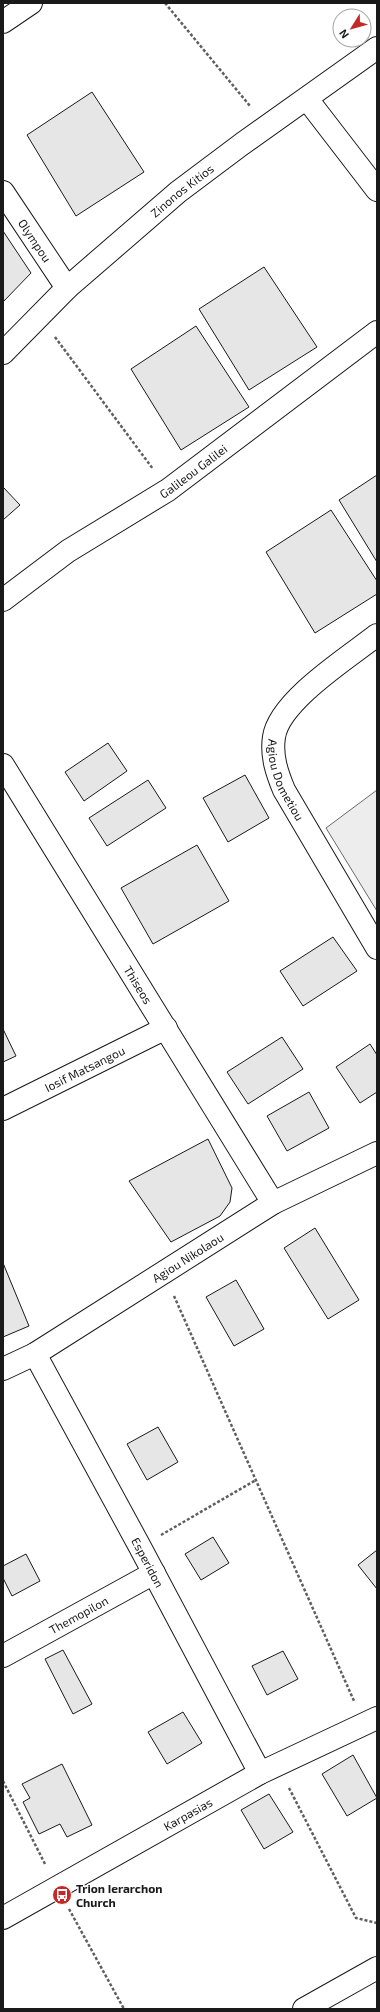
<svg xmlns="http://www.w3.org/2000/svg" width="380" height="2012" font-family="'Exo 2',sans-serif">
<style>
.built{fill:#ededed;stroke:#6a6a6a}
.building{fill:#e6e6e6;stroke:#1a1a1a}
.lines{fill:none;stroke-linecap:round;stroke-linejoin:round}
.street-casing{stroke:#1a1a1a;stroke-width:24}
.secondary-casing{stroke:#1a1a1a;stroke-width:24}
.path{stroke:#5f5f5f;stroke-width:2.5;stroke-dasharray:3 2;stroke-linecap:butt}
.street{stroke:#fff;stroke-width:22}
.secondary{stroke:#fff;stroke-width:22}
.labels{text-anchor:middle;dominant-baseline:central;stroke-width:3;stroke-linejoin:round;paint-order:stroke}
.street-label{font-size:12px;fill:#1a1a1a;stroke:#fff}
.poi-label{font-size:12px;font-weight:bold;fill:#1a1a1a;stroke:#fff;text-anchor:start}
</style>
<rect width="100%" height="100%" fill="#fff"/>
<path class="built" d="M377,790V911L326,828Z"/>
<path class="building" d="M92,92L144,172L76,216L27,135Z
M3,231L31,273L3,302Z
M264,267L317,347L249,390L199,309Z
M196,326L249,407L181,450L131,369Z
M377,475V562L339,500Z
M3,487L20,505L3,520Z
M331,510L377,581V594L315,633L266,552Z
M108,743L127,771L84,801L65,772Z
M245,775L269,818L228,842L203,798Z
M148,780L166,808L107,846L89,818Z
M197,845L229,901L153,944L121,888Z
M333,937L357,971L303,1006L280,971Z
M3,1029L16,1056L3,1062Z
M282,1037L303,1069L248,1104L227,1072Z
M370,1044L377,1055V1092L360,1103L336,1067Z
M309,1092L329,1128L287,1151L267,1116Z
M208,1139L232,1188L230,1202L220,1216L171,1242L129,1181Z
M315,1228L359,1300L328,1319L284,1248Z
M3,1263L29,1326L3,1337Z
M236,1280L264,1329L234,1346L206,1297Z
M158,1427L178,1462L147,1480L127,1444Z
M213,1537L229,1563L201,1580L185,1554Z
M377,1550V1589L358,1565Z
M26,1554L40,1581L12,1596L3,1578V1566Z
M63,1650L92,1704L73,1714L45,1659Z
M283,1651L298,1679L267,1695L252,1666Z
M183,1712L202,1743L167,1764L148,1732Z
M353,1755L377,1798L347,1816L322,1774Z
M62,1764L92,1825L67,1837L60,1824L39,1834L23,1802L30,1798L22,1784Z
M269,1794L293,1832L264,1849L241,1810Z"/>
<g class="lines">
<g class="street-casing">
<g id="street">
<path d="M3,22L31,3"/>
<path d="M307,99L377,190"/>
<path id="s1" d="M3,192L67,288"/>
<path id="s2" d="M3,600L68,551L168,490L377,332"/>
<path id="s3" d="M377,635C349,657 279,701 274,737C271,756 277,773 284,790L377,948"/>
<path id="s4" d="M3,765L273,1203"/>
<path id="s5" d="M3,1109L166,1028"/>
<path id="s6" d="M35,1354L140,1547L260,1773"/>
<path id="s7" d="M3,1656L154,1573"/>
<path id="s8" d="M3,1918L260,1773L377,1718"/>
<path d="M304,2009L377,1968"/>
</g>
</g>
<g class="secondary-casing">
<g id="secondary">
<path id="s9" d="M3,353L67,288L178,192L242,144L377,48"/>
<path id="s10" d="M3,1369L35,1354L273,1203L377,1153"/>
</g>
</g>
<path class="path" d="M165,3L250,106
M55,337L153,469
M174,1296L354,1701
M161,1535L256,1480
M3,1781L45,1864
M289,1788L356,1918L377,1923
M69,1909L124,2009"/>
<use href="#street" class="street"/>
<use href="#secondary" class="secondary"/>
</g>
<defs>
<g id="bus-disc" transform="scale(1)"><circle r="9.5" fill="#c62828" stroke="#fff"/><path d="M-5-6H5V4H4V6H2V4H-2V6H-4V4H-5ZM-3.5-4V0h7V-4ZM-3.5 1.2v1.5H-2V1.2ZM2 1.2v1.5H3.5V1.2Z" fill="#fff"/></g>
</defs>
<g fill-rule="evenodd">
<use href="#bus-disc" x="62" y="1895"/>
</g>
<g class="labels">
<g class="street-label">
<text stroke="none"><textPath href="#s9" startOffset="242">Zinonos Kitios</textPath></text>
<text stroke="none"><textPath href="#s1" startOffset="58">Olympou</textPath></text>
<text stroke="none"><textPath href="#s2" startOffset="230">Galileou Galilei</textPath></text>
<text stroke="none"><textPath href="#s3" startOffset="193">Agiou Dometiou</textPath></text>
<text stroke="none"><textPath href="#s4" startOffset="258">Thiseos</textPath></text>
<text stroke="none"><textPath href="#s5" startOffset="91">Iosif Matsangou</textPath></text>
<text stroke="none"><textPath href="#s10" startOffset="216">Agiou Nikolaou</textPath></text>
<text stroke="none"><textPath href="#s6" startOffset="237">Esperidon</textPath></text>
<text stroke="none"><textPath href="#s7" startOffset="86">Themopilon</textPath></text>
<text stroke="none"><textPath href="#s8" startOffset="212">Karpasias</textPath></text>
</g>
<g class="poi-label">
<text x="76" y="1888">Trion Ierarchon<tspan x="76" dy="14">Church</tspan></text>
</g>
</g>
<rect width="380" height="2012" fill="none" stroke="#1a1a1a" stroke-width="8"/>
<g transform="translate(352 28) rotate(233)"><circle r="19" fill="#ffffff" stroke="#a3a3a3"/>
<path d="M0-3L7 15L0 10L-7 15Z" fill="#c62828"/>
<text y="-6" font-size="11" font-weight="bold" text-anchor="middle" fill="#1a1a1a">N</text>
</g>
</svg>
